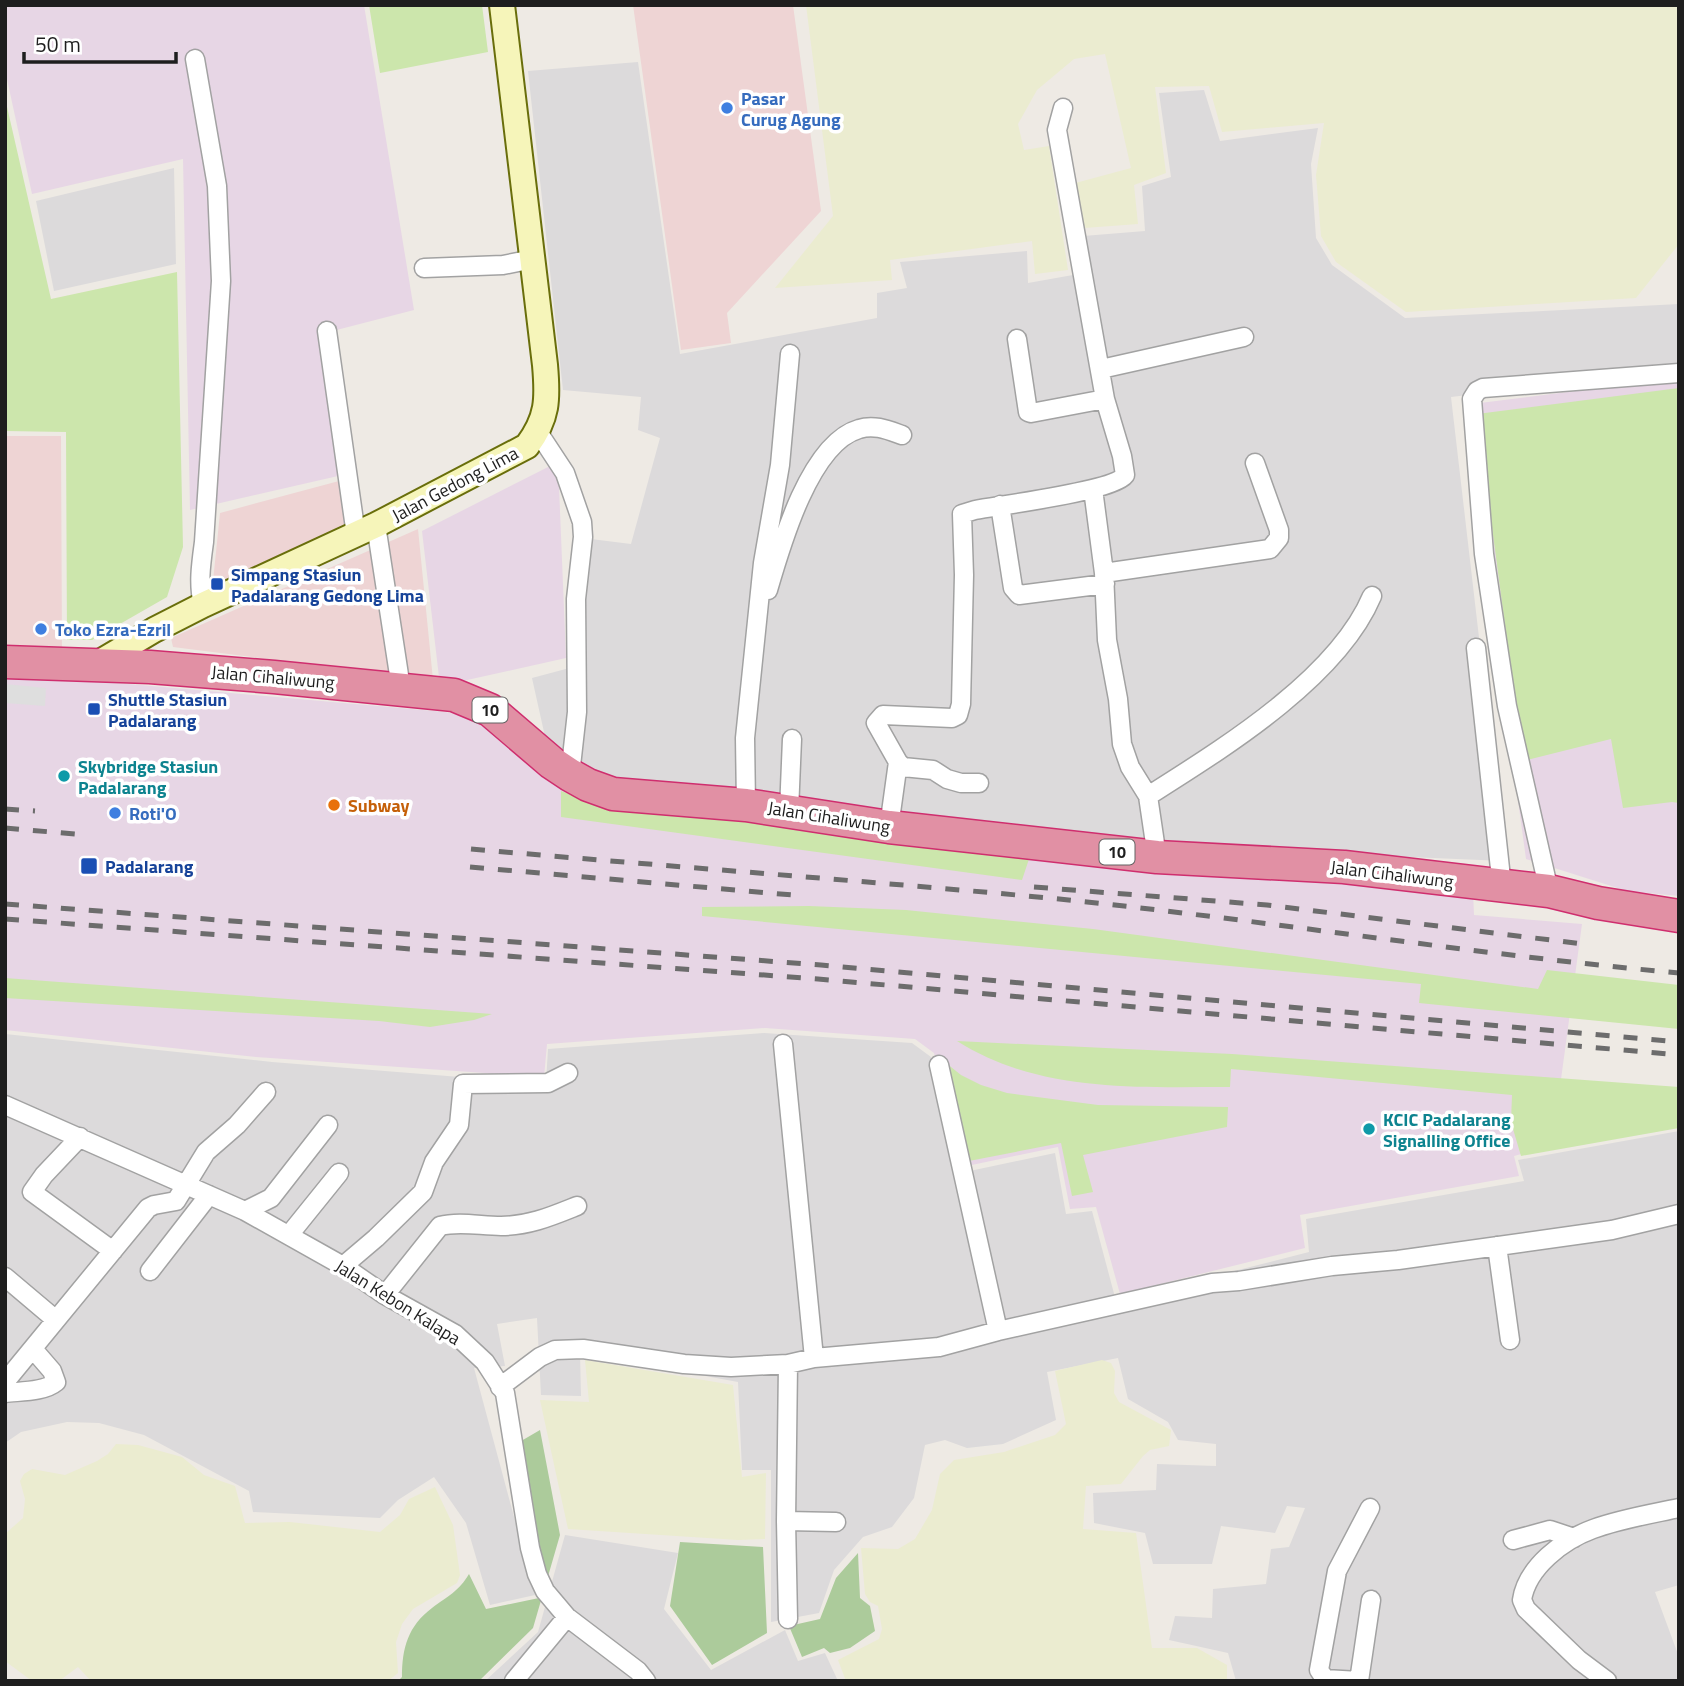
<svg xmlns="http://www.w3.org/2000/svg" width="1684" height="1686" font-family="'Titillium Web',sans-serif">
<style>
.residential{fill:#dcdadb}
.commercial{fill:#eed4d4}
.industrial{fill:#e7d6e5}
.farmland{fill:#ebecd0}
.grass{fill:#cce6ac}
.forest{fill:#accb9b}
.parking{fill:#dedede}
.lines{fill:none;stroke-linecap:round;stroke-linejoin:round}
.street-casing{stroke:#a2a2a2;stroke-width:21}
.secondary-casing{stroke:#696e0b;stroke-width:28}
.highway-casing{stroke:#cf2e6e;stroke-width:35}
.street{stroke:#fff;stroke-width:18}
.secondary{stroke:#f6f5ba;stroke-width:24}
.highway{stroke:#e190a4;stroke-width:32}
.rail{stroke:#6c6c6c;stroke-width:5;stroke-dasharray:14 14;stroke-linecap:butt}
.shop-dot{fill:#3f7fe0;stroke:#fff;stroke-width:2.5}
.transit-dot{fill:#1a4fb4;stroke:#fff;stroke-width:2.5}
.culture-dot{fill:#0f9aa8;stroke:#fff;stroke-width:2.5}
.food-dot{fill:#e8710a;stroke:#fff;stroke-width:2.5}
.labels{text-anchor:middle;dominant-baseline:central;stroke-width:7;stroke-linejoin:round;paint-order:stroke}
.shield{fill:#fff;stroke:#626262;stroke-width:2}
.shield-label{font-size:16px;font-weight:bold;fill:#1e1e1e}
.shop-label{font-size:18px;font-weight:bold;fill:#366cbe;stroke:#fff;text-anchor:start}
.street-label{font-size:18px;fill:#1e1e1e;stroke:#fff}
.transit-label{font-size:18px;font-weight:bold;fill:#164399;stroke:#fff;text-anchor:start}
.culture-label{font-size:18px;font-weight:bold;fill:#0d838f;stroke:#fff;text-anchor:start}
.food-label{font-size:18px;font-weight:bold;fill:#c56008;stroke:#fff;text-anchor:start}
</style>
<rect width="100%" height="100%" fill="#eeeae4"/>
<path class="residential" d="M638,62L680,354L877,318V293L907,288L900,262L1027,251L1028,283L1073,275L1071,237L1145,231L1142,186L1171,177L1159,93L1204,90L1220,141L1318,128L1311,164L1316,238L1332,265L1405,318L1679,304V370L1451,397L1505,861L1124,845L827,807L607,776L566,761L546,741L532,678L577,666L575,537L631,544L660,438L638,430L641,397L563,390L528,71Z
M174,168L176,264L54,291L36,201Z
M764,1033L912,1043L931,1057L965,1172L1055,1153L1066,1214L1092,1211L1116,1301L1309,1252L1306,1219L1524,1181L1518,1160L1679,1131V1585L1655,1592L1679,1657V1681H1236L1228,1653L1169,1640L1175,1616L1212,1618L1213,1589L1266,1584L1271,1549L1289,1547L1305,1508L1287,1506L1275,1533L1221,1526L1212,1564H1153L1145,1533L1094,1523L1093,1493L1156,1490L1157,1464L1216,1466V1444L1178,1440L1168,1422L1128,1399L1118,1358L1047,1372L1056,1420L1003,1444L967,1448L945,1440L925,1445L914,1498L892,1527L863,1537L834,1570L819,1613L771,1622V1470H742L738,1382L580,1353L581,1396L541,1395L537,1318L497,1324L505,1366L474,1368L535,1595L490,1605L466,1523L434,1477L398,1500L380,1518L253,1512L249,1491L144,1435L99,1423L67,1422L21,1432L5,1443V1034L272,1062L460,1077L546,1082L548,1049Z
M565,1535L678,1553L664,1609L711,1670L785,1630L798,1661L825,1653L838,1681H485L538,1632Z"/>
<path class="commercial" d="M633,5H793L821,211L727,313L731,343L681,350Z
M5,436H61L62,655L5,651Z
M339,481L347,523L212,591L220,513Z
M418,529L433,680L173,647L171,638Z"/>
<path class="industrial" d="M5,5H364L414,310L321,334L338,476L190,510L183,159L32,194L5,70Z
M1679,378V896L1627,891L1526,859L1464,405Z
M558,462L566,658L440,686L422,531Z
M5,673L445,712L471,717L490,729L556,786L584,798L1370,884L1473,892L1474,915L1582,924L1552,1146L1514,1156L1519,1176L1300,1215L1305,1248L1120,1294L1096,1207L1070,1209L1058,1147L967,1166L934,1053L915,1039L765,1028L547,1044L544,1077L256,1057L5,1030Z"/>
<path class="farmland" d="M806,5H1679V244L1636,298L1406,312L1336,262L1321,236L1316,175L1324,123L1222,132L1209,86L1155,87L1166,173L1134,185L1138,224L1071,229L1068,185L1131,168L1105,54L1074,59L1037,90L1018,124L1024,150L1049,146L1068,270L1035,274L1032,241L890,260L892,280L775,288L833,216Z
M585,1360L733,1385L742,1477L766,1473L765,1539L738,1540L568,1529L540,1400L589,1402Z
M1102,1360L1111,1363L1115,1371L1114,1393L1119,1402L1171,1430L1169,1446L1150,1450L1143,1456L1121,1484L1086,1486L1083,1529L1136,1533L1152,1648H1197L1227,1665V1681H846L838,1660L879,1639L882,1629L878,1606L870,1602L865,1594L861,1548L898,1549L915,1539L932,1510L940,1474L954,1460L1004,1452L1055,1435L1066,1424L1055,1371Z
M116,1444L138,1445L182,1457L204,1475L235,1486L245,1523L290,1522L380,1532L400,1515L409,1499L435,1487L453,1525L460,1575L457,1583L413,1609L402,1624L396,1642L398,1673L388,1681H91L78,1667L59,1681H32L5,1661V1534L23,1518L25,1499L20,1481L24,1474L32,1469L65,1475L97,1461L108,1454Z"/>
<path class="grass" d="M369,5H482L488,52L380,73Z
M5,98L51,299L177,272L183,547L167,597L92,640H67L66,432L5,431Z
M1679,388V803L1672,802L1623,808L1611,739L1523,761L1477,414Z
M561,791L583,799L625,806L1029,859L1022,880L561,817Z
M809,906L906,910L1093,929L1538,989L1547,970L1679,985V1029L1419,1003L1421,984L702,916V907Z
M5,978L492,1014L474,1020L430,1027L379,1021L5,998Z
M957,1041L1232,1054L1679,1087V1128L1521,1156L1511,1122L1512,1095L1231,1069L1230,1087C1137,1087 1039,1093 957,1041Z
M941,1059L961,1075L981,1085L1007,1093L1098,1105L1228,1107L1227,1127L1083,1155L1093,1192L1072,1196L1061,1143L969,1161Z"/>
<path class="forest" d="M540,1430L560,1535L533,1628L479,1681H398L402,1677C402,1648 408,1626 432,1608C448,1596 459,1591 469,1574L486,1609L539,1598L516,1444Z
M680,1542L763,1547L767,1633L712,1665L670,1606Z
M858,1553L860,1598L870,1606L875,1631L850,1648L830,1653L824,1648L802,1657L789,1626L820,1619L836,1578Z"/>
<path class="parking" d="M5,684L46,688L45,706L5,703Z"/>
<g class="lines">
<g class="street-casing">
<path id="street" d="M195,59L217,186L221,281L204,542C201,564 198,584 203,605
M424,268L503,265L533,259
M327,331L356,535
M1017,339L1028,412L1031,413L1105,399
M1101,369L1244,337
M538,432L565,473L582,522L583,537L576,599L577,712L570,775
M1093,489L1104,573L1107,640L1118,699L1122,744L1130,767L1148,796L1157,857
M1000,505L1013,588L1019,595L1105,584
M376,525L401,688
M1104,573L1270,549L1279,538V530L1255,463
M768,590C781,545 810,443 859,429C874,424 888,430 902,435
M1476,648L1502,887
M898,762L903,767L933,770L947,779L961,783H979
M1148,796C1222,749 1337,679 1372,596
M746,805L745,738L763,563L780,465L790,354
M789,811L792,739
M889,827L898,762L876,723L883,715L952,718L958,715L961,704L964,575L962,514L975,510C1001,505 1114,491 1125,475L1122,456L1105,399L1057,130L1063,108
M1549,891L1507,706L1484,554L1472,399L1477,391L1483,388L1679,373
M783,1044L814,1358
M939,1065L998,1331
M5,1105L245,1211L343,1266L385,1295L455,1334L485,1362L505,1393L530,1548L537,1574L545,1591L567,1617L638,1671L646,1681
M80,1137L44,1175L32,1192L113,1251
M245,1211L271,1198L328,1125
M289,1235L339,1173
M1497,1246L1510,1340
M343,1266L376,1238L423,1192L434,1162L459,1125L463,1084L548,1083L568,1073
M150,1271L209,1195
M5,1277L56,1320
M385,1295L440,1226C459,1221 481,1226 501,1226C529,1226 552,1216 577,1206
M788,1364L786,1521L788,1619
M5,1382L148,1208L154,1205L176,1201L206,1152L237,1125L266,1092
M500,1387L540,1357L555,1350L583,1349L684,1364L731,1367L788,1364L814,1358L939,1347L998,1331L1212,1283L1239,1281L1332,1266L1398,1260L1612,1230L1679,1214
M5,1393C20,1391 44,1392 56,1382L52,1371L33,1349
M786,1521L836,1522
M1513,1540L1550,1530L1574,1538
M514,1681L567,1617
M1359,1681L1325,1679L1319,1670L1337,1571L1370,1508
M1359,1681L1371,1600
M1607,1681L1579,1660L1526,1609L1522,1600C1527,1567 1563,1540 1593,1529C1620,1519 1651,1514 1679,1508"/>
</g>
<g class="secondary-casing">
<path id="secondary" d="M95,665L154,630L203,605L376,525L527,446C548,418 548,399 545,365L502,5"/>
</g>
<g class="highway-casing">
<path id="highway" d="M5,662L150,667L274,677L454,695L490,710L552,763L570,775L588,785L613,794L746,805L889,827L1157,857L1344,867L1549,891L1598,903L1679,916"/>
</g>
<use href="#street" class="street"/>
<use href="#secondary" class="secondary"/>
<use href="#highway" class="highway"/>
<path class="rail" d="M5,809L35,811
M5,828L86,835
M471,849C663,866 856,880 1049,898C1259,919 1468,954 1679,973
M470,867L804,896
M1034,887L1267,905L1583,944
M5,904L821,965L1679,1042
M5,919L818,979L1679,1055"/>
</g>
<g class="shop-dot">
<circle cx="727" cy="108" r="7"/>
<circle cx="41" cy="629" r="7"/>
<circle cx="115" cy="813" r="7"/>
</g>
<g class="transit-dot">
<rect x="210" y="577" width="14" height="14" rx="3.5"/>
<rect x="87" y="702" width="14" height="14" rx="3.5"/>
<rect x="80" y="857" width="18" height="18" rx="3.5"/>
</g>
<g class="culture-dot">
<circle cx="64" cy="776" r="7"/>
<circle cx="1369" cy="1129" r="7"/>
</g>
<circle class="food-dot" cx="334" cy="805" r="7"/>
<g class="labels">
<g class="shield">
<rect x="472.5" y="697.5" width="35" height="25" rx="5"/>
<rect x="1099.5" y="839.5" width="35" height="25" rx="5"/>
</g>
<g class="shield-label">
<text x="490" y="710">10</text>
<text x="1117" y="852">10</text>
</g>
<g class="shop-label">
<text x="741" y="98">Pasar<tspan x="741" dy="21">Curug Agung</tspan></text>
<text x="55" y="629">Toko Ezra-Ezril</text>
<text x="129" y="813">Roti'O</text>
</g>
<g class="street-label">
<text transform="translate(455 484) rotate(-28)">Jalan Gedong Lima</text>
<text transform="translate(273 677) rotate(5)">Jalan Cihaliwung</text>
<text transform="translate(829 817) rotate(9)">Jalan Cihaliwung</text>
<text transform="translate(1392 874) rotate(7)">Jalan Cihaliwung</text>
<text transform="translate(398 1302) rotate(32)">Jalan Kebon Kalapa</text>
</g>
<g class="transit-label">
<text x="231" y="574">Simpang Stasiun<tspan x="231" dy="21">Padalarang Gedong Lima</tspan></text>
<text x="108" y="699">Shuttle Stasiun<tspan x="108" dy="21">Padalarang</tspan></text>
<text x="105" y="866">Padalarang</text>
</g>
<g class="culture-label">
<text x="78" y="766">Skybridge Stasiun<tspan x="78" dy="21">Padalarang</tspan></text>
<text x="1383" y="1119">KCIC Padalarang<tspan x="1383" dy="21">Signalling Office</tspan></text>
</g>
<g class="food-label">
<text x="348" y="805">Subway</text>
</g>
</g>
<rect width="1684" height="1686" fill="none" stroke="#1e1e1e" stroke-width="14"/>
<path d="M24 52v10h152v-10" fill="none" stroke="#1e1e1e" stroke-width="3.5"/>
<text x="35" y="52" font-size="21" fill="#1e1e1e" stroke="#ffffff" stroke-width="5" paint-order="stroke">50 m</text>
</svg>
